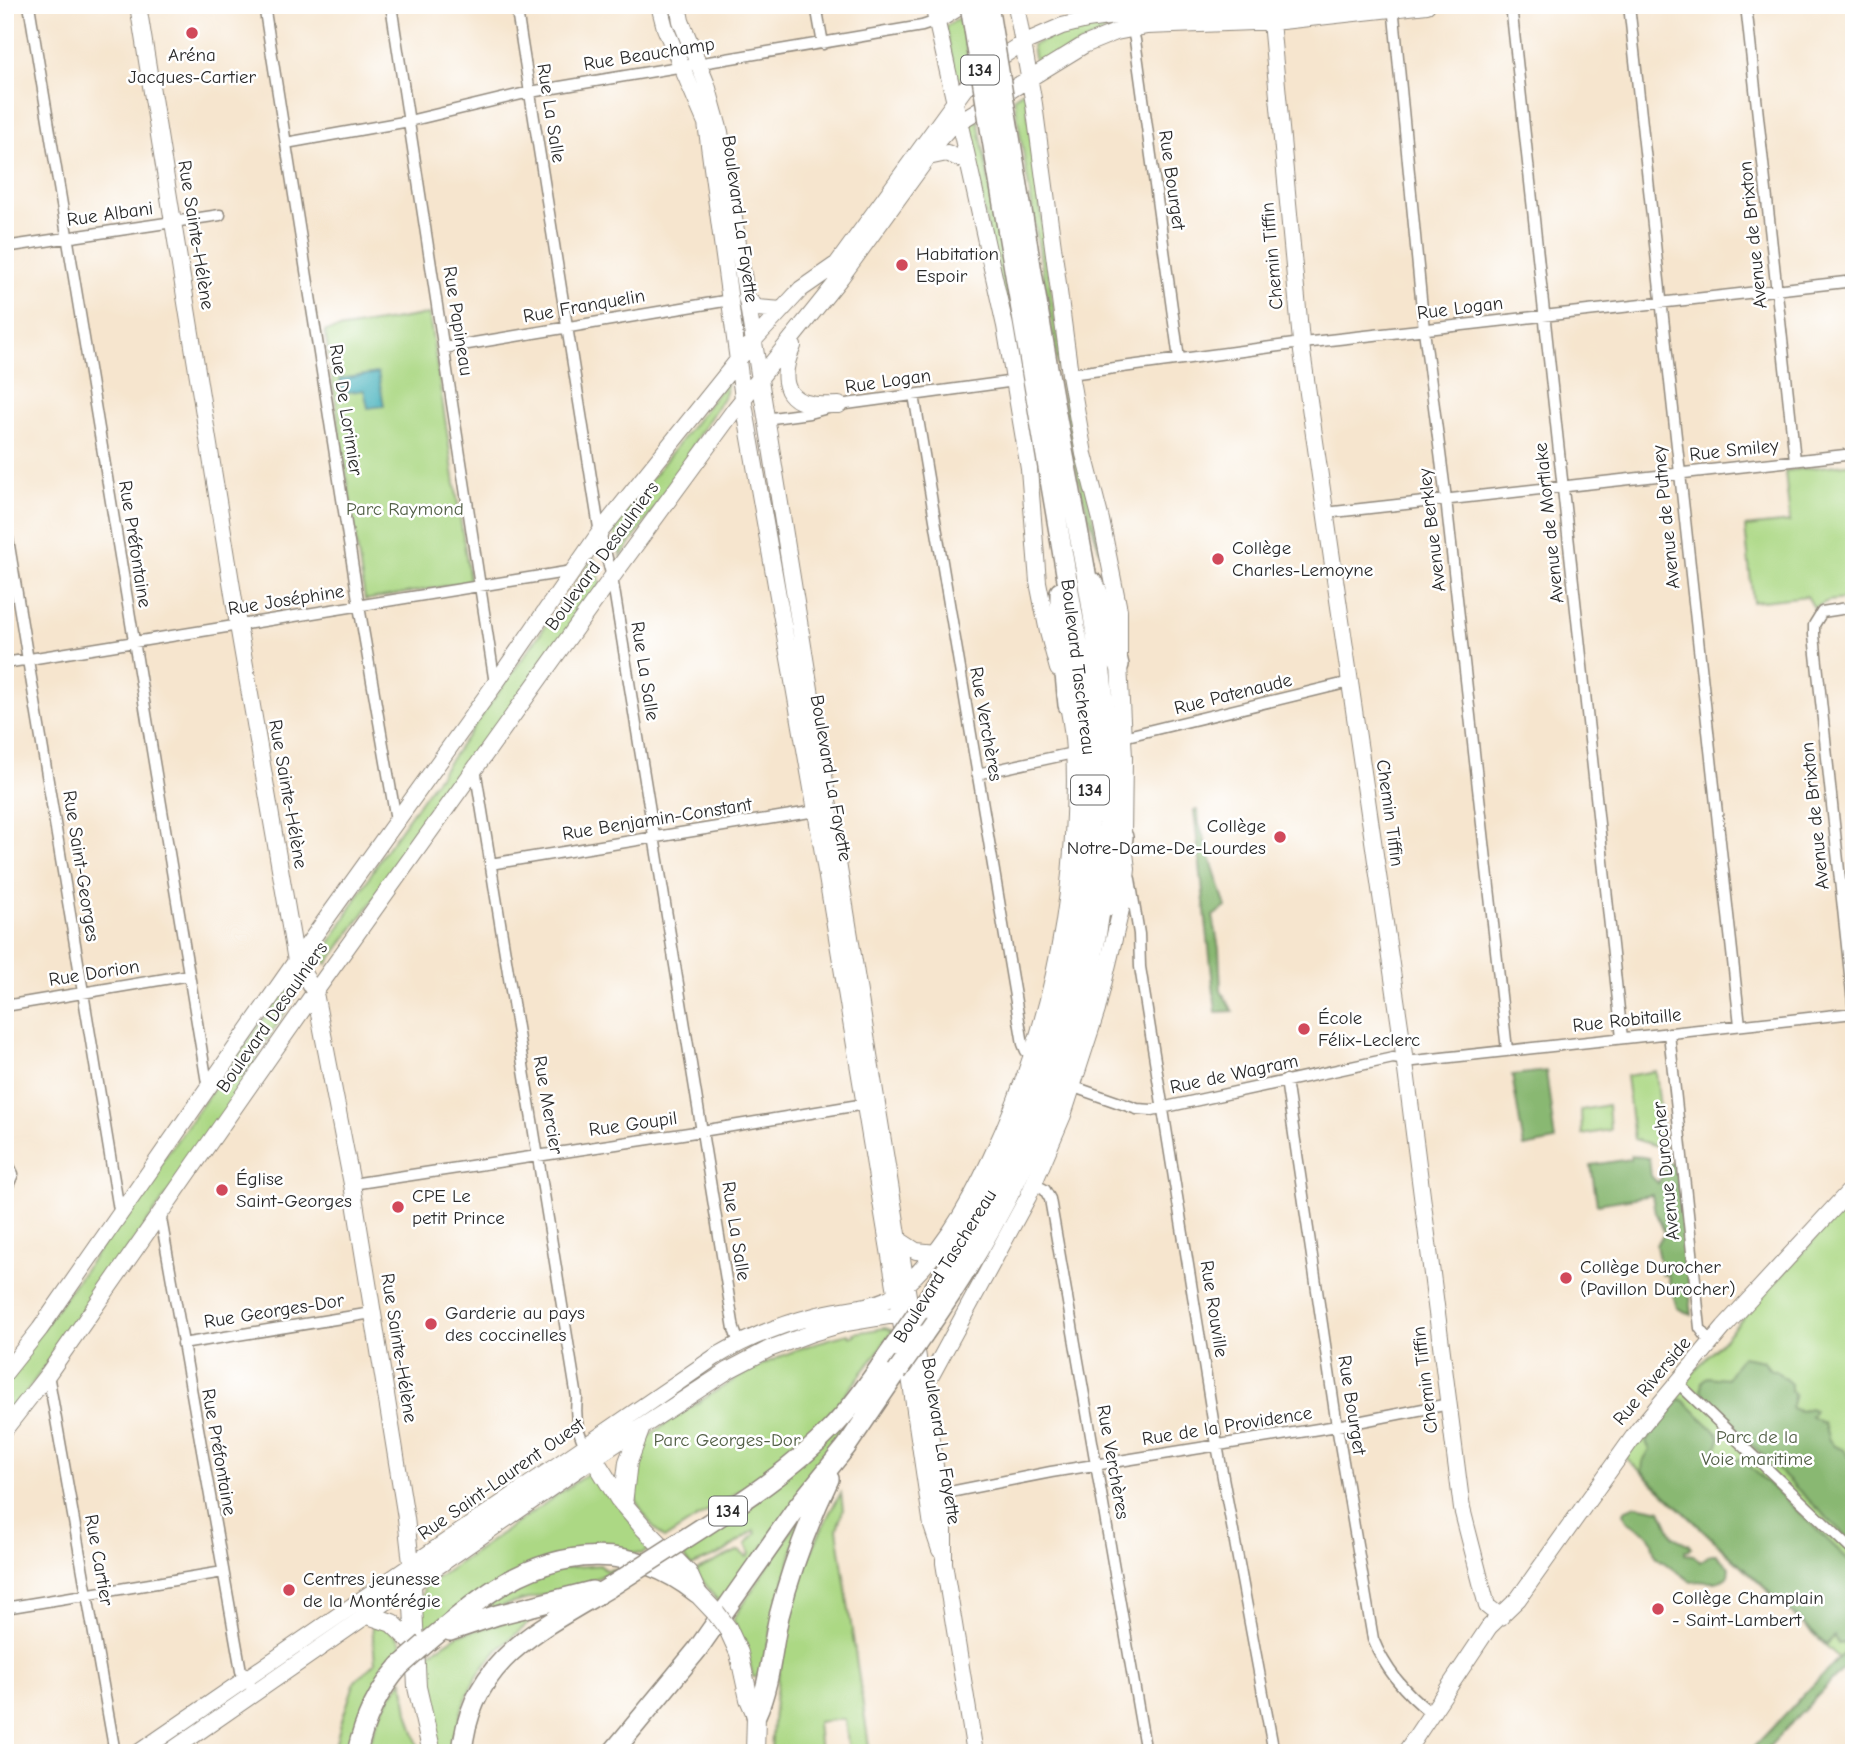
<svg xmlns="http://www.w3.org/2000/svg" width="1859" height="1758" font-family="'Comic Neue',sans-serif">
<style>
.green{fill:#acd884;stroke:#6c8258;stroke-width:2}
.forest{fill:#89b872;stroke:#5a724e;stroke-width:2}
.water{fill:#3eaeb9;stroke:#346c72;stroke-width:2}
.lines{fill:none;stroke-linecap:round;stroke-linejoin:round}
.street-casing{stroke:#90887c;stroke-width:13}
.secondary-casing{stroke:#90887c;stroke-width:18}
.primary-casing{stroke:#90887c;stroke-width:20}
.highway-casing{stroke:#90887c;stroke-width:22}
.street{stroke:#fff;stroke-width:10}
.secondary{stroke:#fff;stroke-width:16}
.primary{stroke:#fff;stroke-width:18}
.highway{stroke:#fff;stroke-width:19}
.primary-bridge-casing{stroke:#90887c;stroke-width:20;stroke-linecap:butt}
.highway-bridge-casing{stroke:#90887c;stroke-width:22;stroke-linecap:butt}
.primary-bridge{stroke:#fff;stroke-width:18}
.highway-bridge{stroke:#fff;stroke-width:19}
.poi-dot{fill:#d1495b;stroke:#fff;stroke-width:2.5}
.labels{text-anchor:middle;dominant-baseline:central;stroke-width:5;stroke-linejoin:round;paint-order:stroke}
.shield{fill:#fff;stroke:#6b6b6b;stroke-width:2}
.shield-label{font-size:18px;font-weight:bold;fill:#2b2b2b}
.street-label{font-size:19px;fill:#2b2b2b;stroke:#fff}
.poi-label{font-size:19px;fill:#2b2b2b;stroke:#fff;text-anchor:start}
.park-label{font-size:19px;fill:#525f46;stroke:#fff}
</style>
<rect width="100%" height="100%" fill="#fff"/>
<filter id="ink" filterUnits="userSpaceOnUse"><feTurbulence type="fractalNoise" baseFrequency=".0143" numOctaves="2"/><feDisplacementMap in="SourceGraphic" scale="14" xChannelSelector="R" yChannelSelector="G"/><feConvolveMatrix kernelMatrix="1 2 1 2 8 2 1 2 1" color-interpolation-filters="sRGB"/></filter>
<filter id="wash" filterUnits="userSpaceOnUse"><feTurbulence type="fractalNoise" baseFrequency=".00686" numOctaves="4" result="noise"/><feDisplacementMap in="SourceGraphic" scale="28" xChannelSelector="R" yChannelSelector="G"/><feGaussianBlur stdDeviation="1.57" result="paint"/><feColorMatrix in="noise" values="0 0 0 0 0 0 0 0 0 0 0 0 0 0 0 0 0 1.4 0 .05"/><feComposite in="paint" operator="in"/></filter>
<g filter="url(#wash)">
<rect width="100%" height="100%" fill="#f6e5ce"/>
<path class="green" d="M961,17L970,70L957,80L945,27Z
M1117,23V25L1036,68L1032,45L1069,30Z
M1025,90L1051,290L1069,403L1101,555L1081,490L1072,450L1014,97Z
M978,119L1035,442L1044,523H1042L1035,466L967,126Z
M429,314L470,582L365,600L325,331Z
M727,381L726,393L697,438L683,467L621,557L613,528Z
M1854,463V598L1828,601L1814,608L1807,596L1753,602L1745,527L1790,522L1785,471Z
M594,558L601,584L327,964L321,958L383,854Z
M291,986L296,996L267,1040L230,1106L5,1422V1381L284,990Z
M1656,1071L1664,1148L1634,1139L1626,1076Z
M1608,1105L1610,1130L1582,1135L1581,1110Z
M1854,1196V1672L1625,1457L1692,1374Z
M885,1328L893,1331C864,1371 836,1410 801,1443C761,1481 710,1509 664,1539C642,1514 624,1494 638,1459C641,1449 644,1442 651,1434C715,1390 772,1351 849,1334L850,1337L855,1335L854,1333Z
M865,1402L722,1606L695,1571L735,1552L739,1551L747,1557L750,1554L746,1544L756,1533L754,1530L724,1552L691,1566L680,1553Z
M593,1470L653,1547L642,1554L583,1549L420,1635V1608L424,1587Z
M841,1493L843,1510L837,1529L870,1753H849L845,1719L817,1722L820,1753H771C775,1663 794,1570 841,1493Z
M803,1513L759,1677H753L746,1648L733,1619Z
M600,1565L605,1570L618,1569L581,1585L483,1611L481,1607L499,1594L560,1568Z
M534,1614L535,1617C523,1629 510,1638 498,1650C470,1678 457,1714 453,1753H436L422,1667L425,1665V1656L458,1635Z
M372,1624C387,1626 399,1635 404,1650C376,1681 356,1711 348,1753H333L341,1723L355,1681L375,1663Z
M403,1680L408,1712L420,1753H367C374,1725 384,1701 403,1680Z"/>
<path class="forest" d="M1194,810H1198L1199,823L1226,907L1213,916L1219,949L1221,991L1233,1011L1216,1012Z
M1546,1071L1555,1141L1524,1147L1512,1075Z
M1631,1155L1649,1158L1651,1176L1658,1183L1669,1163L1676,1165L1692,1315L1677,1308L1667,1274L1662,1275L1656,1245L1665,1233L1655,1212L1652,1195L1597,1204L1591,1165L1631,1159Z
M1742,1357L1764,1361L1769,1369L1776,1371L1791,1384V1390L1795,1394L1791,1408L1801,1411L1810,1408L1814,1410L1813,1414L1810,1416L1824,1424L1829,1440L1834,1446L1844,1450L1854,1461V1544L1713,1407L1701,1390L1702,1381L1707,1377L1727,1379L1735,1365Z
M1680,1399L1684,1401L1718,1434C1723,1443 1715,1446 1714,1456L1716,1460H1720L1722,1455L1736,1461L1741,1458L1854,1565V1672L1847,1665L1763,1753H1748L1839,1658L1848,1651V1649L1843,1643L1838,1644L1835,1636L1826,1645L1642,1472L1643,1462L1650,1450L1646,1442Z
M1636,1505L1661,1510L1673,1537L1688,1544L1691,1548L1685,1551V1554L1694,1555L1700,1562L1711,1554H1716L1729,1567L1728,1576C1715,1587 1705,1579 1691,1582C1680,1572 1669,1567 1658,1558C1652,1553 1654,1544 1650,1538C1645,1529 1634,1527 1627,1521L1624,1513L1626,1509Z"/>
<path class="water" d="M378,373L384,406L368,408L364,390L343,393L340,379Z"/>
</g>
<g filter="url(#ink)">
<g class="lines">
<g class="street-casing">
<path id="street" d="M29,5L208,1089
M264,5L359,606L396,820
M391,5L495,684
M516,5L599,528L612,577L734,1329L739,1343
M816,5L823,44
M1127,5L1135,40L1179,359
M1393,5L1424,330L1446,499L1507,1050
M1511,5L1622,1038
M1629,5L1740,1025
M1746,5L1795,460
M286,143L409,121L530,92L922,26L937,21
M5,247L220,215
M444,348L730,300
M1070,374L1294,344L1854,281
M914,395L1023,1044L1026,1051L1032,1055
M765,419L809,413L839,405L1015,381
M1325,513L1854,454
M5,521L120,1216
M1854,607L1822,612L1814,625V635L1854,1012
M5,663L572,571
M1123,737L1350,682
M475,768L577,1398C575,1415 576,1432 586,1446
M977,774L1073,753
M490,864L822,810
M1130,879L1139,934L1140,967L1217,1445L1274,1753
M5,1006L189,975
M1669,1033L1700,1328L1711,1343
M1286,1080L1337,1426L1373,1639C1385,1669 1405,1693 1431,1713
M1074,1087L1137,1109L1152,1110L1393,1058L1414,1061L1854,1013
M5,1158L13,1174L5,1192
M352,1184L702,1131L871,1103
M1034,1184L1045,1190L1050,1199L1146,1753
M160,1213L241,1671L255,1693
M182,1344L372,1313
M48,1374L115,1753
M1677,1382L1854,1552
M935,1495L1051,1472L1337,1426L1449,1404
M5,1608L223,1572"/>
</g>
<g class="secondary-casing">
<path id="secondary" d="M138,5L238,625L296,961L315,993L352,1184L406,1518L412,1572
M659,5L665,28L706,123L743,398L816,811L904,1340
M678,5L681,21L707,85L720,132L924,1395L944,1524V1563L975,1753
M933,5L1005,326L1029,469L1038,582L1048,632L1058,669
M1270,11L1302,352L1403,1047L1462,1509L1487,1606L1501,1617
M937,21L963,5
M928,157L947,153L967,162
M746,298L757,308L782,310
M793,346C783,368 778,399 811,404C820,406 830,405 839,405
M899,1240L916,1251L937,1253
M908,1363L932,1526L940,1550
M5,1373L40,1329L296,961L495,684L600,532L754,340L801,289L837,264L964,89L993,62L1023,43L1062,26L1087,20L1114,16L1270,10L1316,5
M917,1384L926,1381L932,1374L1028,1197L1063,1115L1097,1010L1124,897L1127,869L1123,837L1124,757L1119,665V610L1101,520L1084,454L1070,374L1034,104L1016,5
M5,1429L48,1374L310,999L612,577L735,409L841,277L928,157L933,146L949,128L1084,45L1116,32L1147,26L1282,21L1427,5
M138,1753L715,1357C747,1338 782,1324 818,1315C838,1309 878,1308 894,1295C939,1258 967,1210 991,1158C1042,1050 1070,935 1074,815C1076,776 1076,732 1065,694
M168,1753L594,1458L729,1370L769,1349L812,1333L846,1323L900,1314L905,1307
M1405,1753L1489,1627L1518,1599L1639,1429L1724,1327L1854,1186"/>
</g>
<g class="primary-casing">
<path id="primary" d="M586,1446L619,1499L643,1527L688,1573L697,1593L716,1613
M623,1504L628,1462L640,1430
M412,1585L417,1687L432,1753
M368,1615L392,1623L415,1645
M728,1629L739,1653L749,1699L756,1715L755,1753"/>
</g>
<g class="highway-casing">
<path id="highway" d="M1094,583L1107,615L1119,665
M1060,592V623L1068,705
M1105,908L1117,884L1123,837
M919,1311C1055,1115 1110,910 1083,673L991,134
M923,1335C1050,1157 1120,960 1107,740C1101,638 1079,535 1060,435C1041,334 1026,232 1009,131
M677,1544C731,1509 787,1475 832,1428C856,1403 874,1375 894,1347
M450,1631L497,1615L592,1591
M425,1644C447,1626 468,1607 492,1591C559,1547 633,1542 697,1593
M756,1715C770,1685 772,1648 779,1616C791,1569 808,1523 829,1479
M357,1753C364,1720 378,1691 400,1666
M462,1753C470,1659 539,1630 610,1587
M612,1753L697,1650L798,1506L846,1447L897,1372"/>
</g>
<use href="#street" class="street"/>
<use href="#secondary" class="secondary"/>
<use href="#primary" class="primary"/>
<use href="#highway" class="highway"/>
<g class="primary-bridge-casing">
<path id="primary-bridge" d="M716,1613L728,1629"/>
</g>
<g class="highway-bridge-casing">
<path id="highway-bridge" d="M970,5L991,134
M988,5L1009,131
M894,1347L919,1311
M897,1372L923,1335
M610,1587L677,1544
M400,1666L425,1644"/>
</g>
<use href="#primary-bridge" class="primary-bridge"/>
<use href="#highway-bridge" class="highway-bridge"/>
</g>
</g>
<g class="poi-dot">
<circle cx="192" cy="33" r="7"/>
<circle cx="902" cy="265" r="7"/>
<circle cx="1218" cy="559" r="7"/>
<circle cx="1280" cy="837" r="7"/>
<circle cx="1304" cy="1029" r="7"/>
<circle cx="222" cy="1190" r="7"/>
<circle cx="398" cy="1207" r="7"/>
<circle cx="1566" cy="1278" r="7"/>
<circle cx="431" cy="1324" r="7"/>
<circle cx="289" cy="1590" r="7"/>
<circle cx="1658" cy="1609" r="7"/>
</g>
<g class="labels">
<g class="shield">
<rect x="961" y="55.5" width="38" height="29" rx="5"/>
<rect x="1071" y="775.5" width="38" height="29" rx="5"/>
<rect x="709" y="1496.5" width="38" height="29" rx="5"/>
</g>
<g class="shield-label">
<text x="980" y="70">134</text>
<text x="1090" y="790">134</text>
<text x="728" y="1511">134</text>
</g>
<g class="street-label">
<text transform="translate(649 54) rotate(-9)">Rue Beauchamp</text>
<text transform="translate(551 113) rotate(81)">Rue La Salle</text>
<text transform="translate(1172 180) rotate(82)">Rue Bourget</text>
<text transform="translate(110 214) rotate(-8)">Rue Albani</text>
<text transform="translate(740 219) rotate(82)">Boulevard La Fayette</text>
<text transform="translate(196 235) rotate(81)">Rue Sainte-Hélène</text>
<text transform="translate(1753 235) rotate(-96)">Avenue de Brixton</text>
<text transform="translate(1272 256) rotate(-95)">Chemin Tiffin</text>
<text transform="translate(584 306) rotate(-10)">Rue Franquelin</text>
<text transform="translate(1460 308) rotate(-7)">Rue Logan</text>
<text transform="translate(458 321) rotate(81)">Rue Papineau</text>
<text transform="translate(888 381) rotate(-8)">Rue Logan</text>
<text transform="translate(346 410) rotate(81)">Rue De Lorimier</text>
<text transform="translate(1734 450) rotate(-6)">Rue Smiley</text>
<text transform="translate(1666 517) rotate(-96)">Avenue de Putney</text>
<text transform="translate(1549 523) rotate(-96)">Avenue de Mortlake</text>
<text transform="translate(1432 530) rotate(-97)">Avenue Berkley</text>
<text transform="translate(135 544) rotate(81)">Rue Préfontaine</text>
<text transform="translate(602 556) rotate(-54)">Boulevard Desaulniers</text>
<text transform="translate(286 600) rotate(-9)">Rue Joséphine</text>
<text transform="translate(1078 667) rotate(83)">Boulevard Taschereau</text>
<text transform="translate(645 671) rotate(81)">Rue La Salle</text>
<text transform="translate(1233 694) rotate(-14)">Rue Patenaude</text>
<text transform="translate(986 724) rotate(80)">Rue Verchères</text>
<text transform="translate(831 778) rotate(80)">Boulevard La Fayette</text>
<text transform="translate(288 794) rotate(80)">Rue Sainte-Hélène</text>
<text transform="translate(1390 813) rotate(82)">Chemin Tiffin</text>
<text transform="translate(1815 816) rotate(-96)">Avenue de Brixton</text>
<text transform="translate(657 819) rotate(-9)">Rue Benjamin-Constant</text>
<text transform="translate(81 866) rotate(81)">Rue Saint-Georges</text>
<text transform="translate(94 973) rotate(-9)">Rue Dorion</text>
<text transform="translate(272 1017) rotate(-55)">Boulevard Desaulniers</text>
<text transform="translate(1627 1020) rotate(-6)">Rue Robitaille</text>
<text transform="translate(1234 1074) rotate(-12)">Rue de Wagram</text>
<text transform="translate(548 1105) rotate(80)">Rue Mercier</text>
<text transform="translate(633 1124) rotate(-8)">Rue Goupil</text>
<text transform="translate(1666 1171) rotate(-96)">Avenue Durocher</text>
<text transform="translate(736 1231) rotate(81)">Rue La Salle</text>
<text transform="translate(945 1266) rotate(-58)">Boulevard Taschereau</text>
<text transform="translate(1214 1309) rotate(81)">Rue Rouville</text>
<text transform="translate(274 1311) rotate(-9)">Rue Georges-Dor</text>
<text transform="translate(399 1348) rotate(81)">Rue Sainte-Hélène</text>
<text transform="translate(1425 1380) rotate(-97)">Chemin Tiffin</text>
<text transform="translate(1652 1381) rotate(-50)">Rue Riverside</text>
<text transform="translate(1352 1405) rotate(81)">Rue Bourget</text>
<text transform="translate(1227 1426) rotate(-9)">Rue de la Providence</text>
<text transform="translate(941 1441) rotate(81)">Boulevard La Fayette</text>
<text transform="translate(219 1452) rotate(80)">Rue Préfontaine</text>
<text transform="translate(1113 1462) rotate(80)">Rue Verchères</text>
<text transform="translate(501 1479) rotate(-35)">Rue Saint-Laurent Ouest</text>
<text transform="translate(99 1560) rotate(80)">Rue Cartier</text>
</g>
<g class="poi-label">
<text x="192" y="55" text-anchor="middle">Aréna<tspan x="192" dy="22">Jacques-Cartier</tspan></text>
<text x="916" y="254">Habitation<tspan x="916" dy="22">Espoir</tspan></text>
<text x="1232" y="548">Collège<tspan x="1232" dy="22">Charles-Lemoyne</tspan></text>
<text x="1266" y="826" text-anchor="end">Collège<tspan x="1266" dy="22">Notre-Dame-De-Lourdes</tspan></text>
<text x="1318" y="1018">École<tspan x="1318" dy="22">Félix-Leclerc</tspan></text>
<text x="236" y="1179">Église<tspan x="236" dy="22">Saint-Georges</tspan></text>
<text x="412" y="1196">CPE Le<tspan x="412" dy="22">petit Prince</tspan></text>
<text x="1580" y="1267">Collège Durocher<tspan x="1580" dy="22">(Pavillon Durocher)</tspan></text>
<text x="445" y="1313">Garderie au pays<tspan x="445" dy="22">des coccinelles</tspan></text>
<text x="303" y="1579">Centres jeunesse<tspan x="303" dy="22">de la Montérégie</tspan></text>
<text x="1672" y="1598">Collège Champlain<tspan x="1672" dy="22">- Saint-Lambert</tspan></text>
</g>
<g class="park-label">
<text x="405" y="509">Parc Raymond</text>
<text x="1757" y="1437">Parc de la<tspan x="1757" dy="22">Voie maritime</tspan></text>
<text x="727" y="1440">Parc Georges-Dor</text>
</g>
</g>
<rect width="1859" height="1758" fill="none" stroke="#fff" stroke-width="28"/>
</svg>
